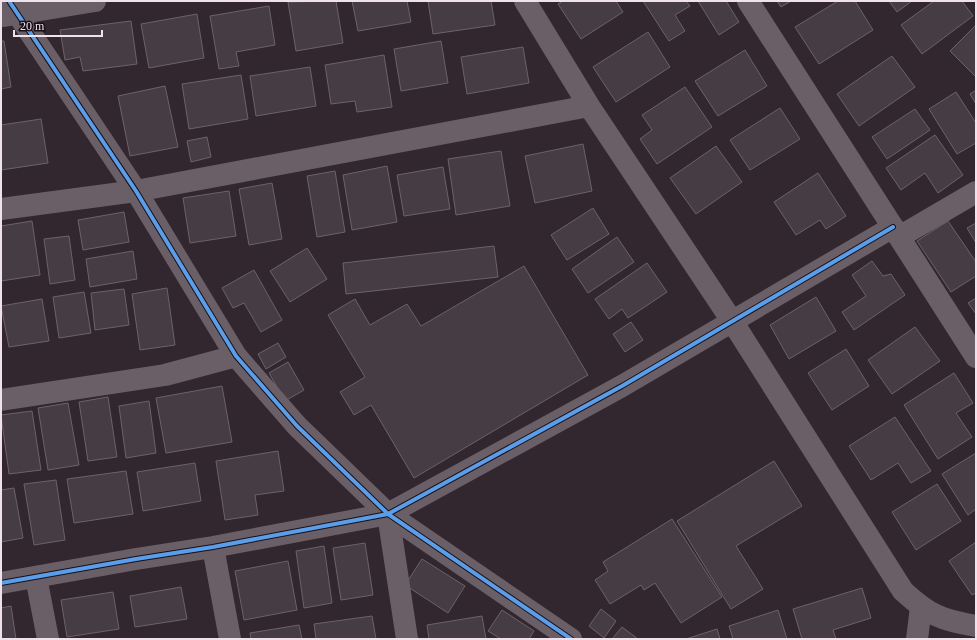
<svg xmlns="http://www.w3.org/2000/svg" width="977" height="640" font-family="Georgia,serif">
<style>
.building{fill:#463c43;stroke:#6c6269}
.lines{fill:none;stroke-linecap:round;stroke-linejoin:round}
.minor{stroke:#6a5f67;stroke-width:22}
.cycleway-casing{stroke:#190f16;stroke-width:6}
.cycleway{stroke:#5a9eea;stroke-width:4}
</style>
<rect width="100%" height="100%" fill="#32272f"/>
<path class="building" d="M336,1L343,43L296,51L288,2Z
M352,1H407L411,22L358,31Z
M428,1H491L495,25L433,34Z
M563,1H616L623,12L581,39L558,4Z
M643,1H686L690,6L675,15L685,31L669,41Z
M698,1H726L739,22L719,35Z
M777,1H791L781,7Z
M838,1H855L873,30L819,64L795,27Z
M889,1H912L897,12Z
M934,1H962L973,16L922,54L901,25Z
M269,6L275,45L236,52L239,66L219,69L210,16Z
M197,14L204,58L149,68L141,24Z
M131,21L137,64L83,71L80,57L65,60L60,30Z
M976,25V77L950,51Z
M648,32L670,67L616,102L593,67Z
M1,41H4L11,87L1,89Z
M441,41L448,83L401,91L394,49Z
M523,47L529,83L467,94L461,57Z
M745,50L767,86L718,116L695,81Z
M384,55L392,107L357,112L355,101L331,104L325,65Z
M892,56L915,87L859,126L837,94Z
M310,67L316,106L256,116L250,76Z
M241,75L248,119L189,129L182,84Z
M165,86L178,147L130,156L118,96Z
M685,87L712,127L657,164L640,139L652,130L642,115Z
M976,90V104L970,94Z
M956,92L976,123V143L957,154L929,109Z
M780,108L800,139L750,170L730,140Z
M915,109L930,130L887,159L872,137Z
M41,119L48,163L1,170V125Z
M935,135L963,175L938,193L925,173L901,190L886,168Z
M207,137L211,157L191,162L187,141Z
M583,144L592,191L535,203L525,156Z
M716,146L742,182L696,214L670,178Z
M501,151L510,206L456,215L448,159Z
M387,166L397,222L352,230L343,175Z
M443,167L450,209L404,216L397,175Z
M335,171L345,232L317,237L307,176Z
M818,173L846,216L826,229L820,220L796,235L774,202Z
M272,183L282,239L249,245L239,189Z
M229,191L236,236L190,243L183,198Z
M593,208L609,234L567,260L551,235Z
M124,212L129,242L83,250L78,220Z
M32,221L40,275L1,281V226Z
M948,221L976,262V276L951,292L917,241Z
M976,223V243L967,228Z
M69,236L75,280L50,284L44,239Z
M617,237L634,262L588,293L572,269Z
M494,246L498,277L346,294L343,263Z
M307,248L327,279L290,302L270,271Z
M133,251L137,279L90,287L86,259Z
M872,261L883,276L891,274L905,295L854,330L842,312L866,296L852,275Z
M647,263L667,292L628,318L622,309L609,319L595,299Z
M524,266L588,375L414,478L371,405L354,415L340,392L365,377L328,315L355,299L370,325L407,304L421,326Z
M254,270L282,320L261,332L244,303L233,308L222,288Z
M167,288L175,345L140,350L132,294Z
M124,289L129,325L95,330L91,293Z
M84,292L91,333L59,338L53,297Z
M816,297L836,331L789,359L770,325Z
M976,298V314L968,303Z
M42,299L49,341L9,347L1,306Z
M631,322L643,340L625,352L613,334Z
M915,327L940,361L892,394L868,360Z
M278,343L286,357L266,369L258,354Z
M846,349L869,386L832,410L808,373Z
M288,362L304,390L285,401L269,373Z
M954,373L973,403L956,413L972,437L938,459L904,405Z
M222,386L232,442L166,453L156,398Z
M108,397L117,457L88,461L79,402Z
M149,401L156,453L126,458L119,406Z
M68,403L79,465L48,470L38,408Z
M32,411L41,470L9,474L1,415Z
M895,417L931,471L911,483L898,463L871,480L849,446Z
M278,451L284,491L255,495L258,515L225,520L216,461Z
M976,453V509L968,515L942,474Z
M774,461L802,506L736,546L763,589L731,609L677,521Z
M195,463L201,501L143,511L137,472Z
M126,471L133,514L74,523L67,479Z
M56,480L65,540L34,545L24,484Z
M937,484L961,521L916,550L892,512Z
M14,488L23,538L1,542V490Z
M672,519L722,597L681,623L655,583L644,590L641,585L610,604L595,580L608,571L603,562Z
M976,542V593L972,595L949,561Z
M365,543L373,595L341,600L333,548Z
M324,546L332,603L304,608L296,551Z
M422,559L465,586L448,613L405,585Z
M288,561L297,610L244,620L235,571Z
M181,587L187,619L135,627L130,596Z
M862,588L871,618L833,630L836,639H802L793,609Z
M113,592L119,629L67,637L61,600Z
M11,606L16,639H1V608Z
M601,609L616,621L604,638L589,626Z
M502,610L534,631L529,639H501L488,631Z
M778,610L787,639H733L729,626Z
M372,616L376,639H316L314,624Z
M482,616L486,639H429L427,625Z
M299,625L302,639H251L250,633Z
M622,627L638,639H612Z
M717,629L720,639H686Z"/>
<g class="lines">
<path class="minor" d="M9,1L136,191L236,356L297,426L388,514L571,639
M525,1L589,106L732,321L903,591C929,615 941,620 976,626
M748,1L976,357
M4,16L95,1
M1,209L136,191L589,106
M899,237L976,192
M1,400L165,375L236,356
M388,514L407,639
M213,547L230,639
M36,577L48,639
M1,583L136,559L213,547L388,514L622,386L893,227
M917,639L921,607"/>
<g class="cycleway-casing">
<path id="cycleway" d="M9,1L136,191L236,356L297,426L388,514L571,639
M1,583L136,559L213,547L388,514L622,386L893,227"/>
</g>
<use href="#cycleway" class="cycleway"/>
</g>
<rect width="977" height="640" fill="none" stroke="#f0e1ec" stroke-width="4"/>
<path d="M14 30v6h88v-6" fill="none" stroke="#f0e1ec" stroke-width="2"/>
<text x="20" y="30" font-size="12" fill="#f0e1ec" stroke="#190f16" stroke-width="3" paint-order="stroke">20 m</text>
</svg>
